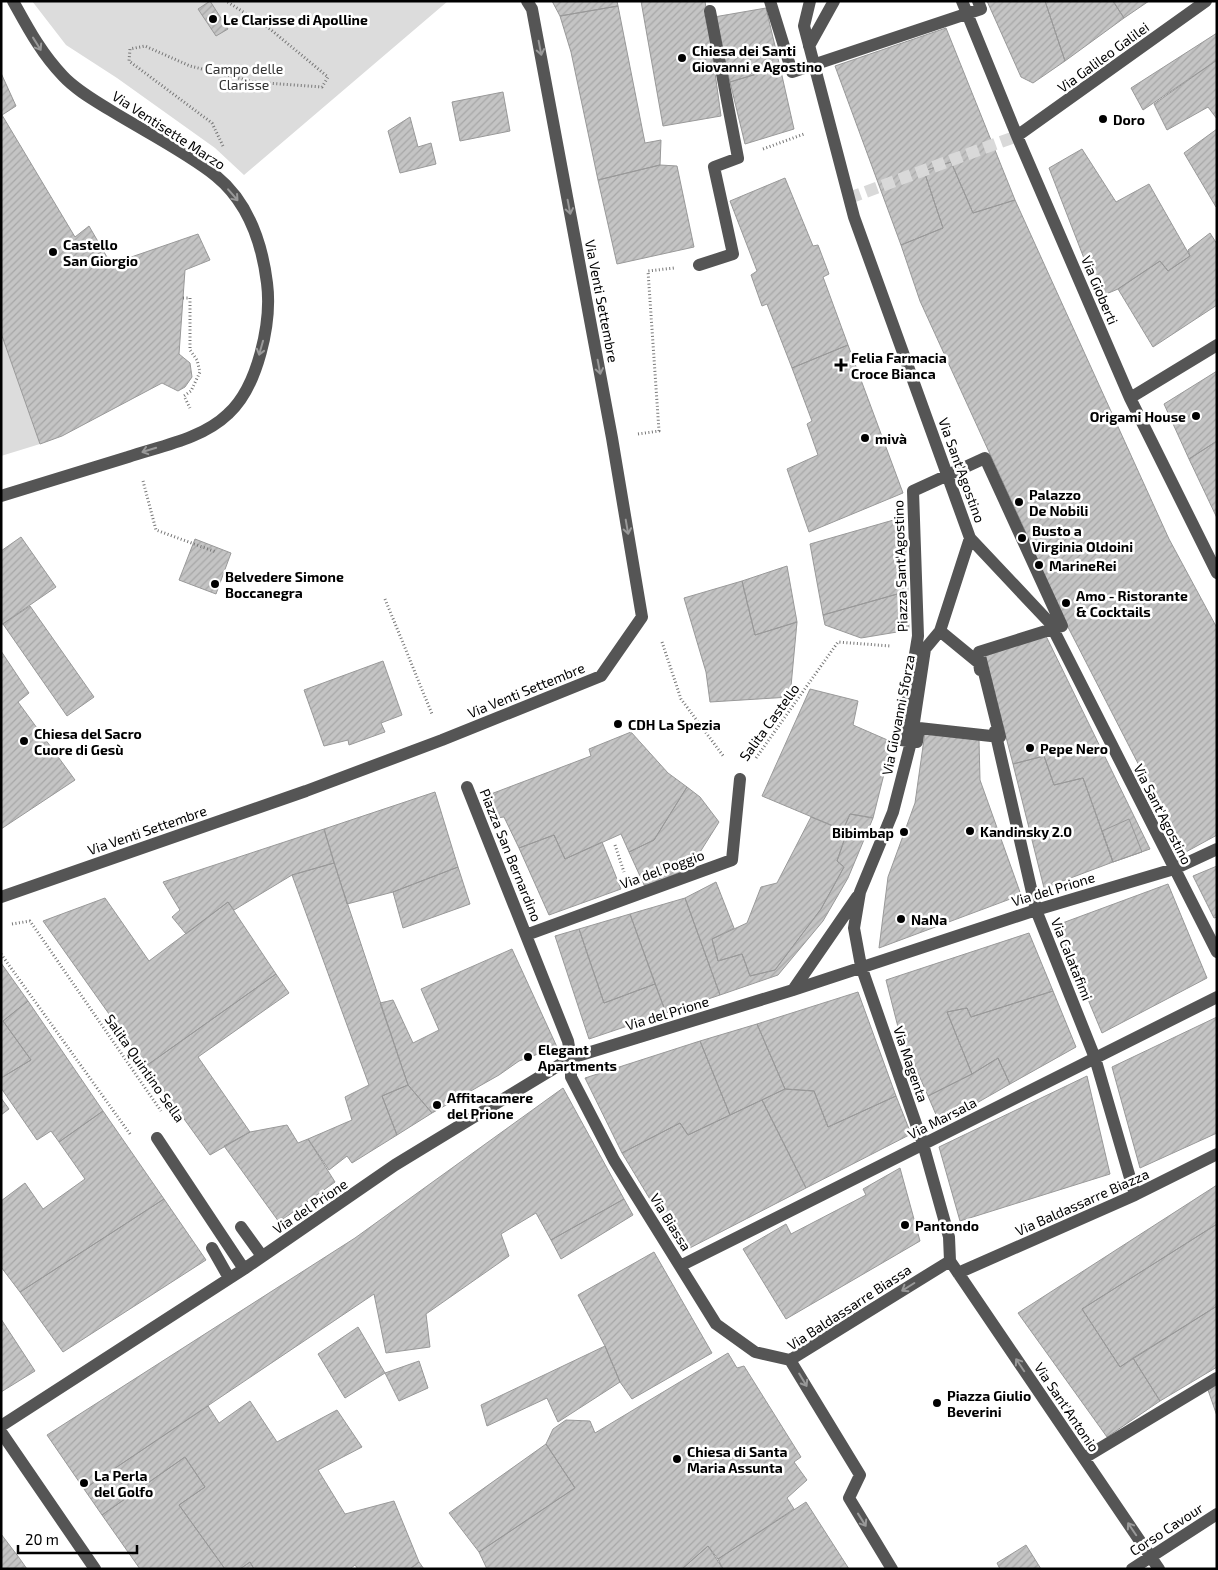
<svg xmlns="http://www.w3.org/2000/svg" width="1218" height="1570" font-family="'Exo 2',sans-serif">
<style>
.green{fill:#dcdcdc}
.building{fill:url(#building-hatch);stroke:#999}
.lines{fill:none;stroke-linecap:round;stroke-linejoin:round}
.minor-tunnel{stroke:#d9d9d9;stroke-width:12;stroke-dasharray:12 6;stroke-linecap:butt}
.path{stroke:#777;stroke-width:3;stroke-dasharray:1 2.5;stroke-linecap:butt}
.minor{stroke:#555;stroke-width:12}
.oneway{stroke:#999}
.poi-dot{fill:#000;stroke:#fff;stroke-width:2}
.labels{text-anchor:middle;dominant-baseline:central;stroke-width:5;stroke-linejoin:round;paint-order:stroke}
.poi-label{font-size:14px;font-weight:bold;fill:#000;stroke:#fff;text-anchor:start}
.street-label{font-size:14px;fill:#000;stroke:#fff}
.park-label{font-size:14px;fill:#333;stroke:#fff}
</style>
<defs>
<pattern id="building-hatch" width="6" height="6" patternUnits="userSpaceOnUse" patternTransform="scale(1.25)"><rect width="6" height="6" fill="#c4c4c4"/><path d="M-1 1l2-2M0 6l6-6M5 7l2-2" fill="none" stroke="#a7a7a7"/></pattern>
</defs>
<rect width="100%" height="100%" fill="#fff"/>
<path class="green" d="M32,1H448L244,175L215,148L117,78L66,45Z
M1,333L40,444L1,456Z"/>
<path class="building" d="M210,1L228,29L216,36L198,9Z
M552,1H617L618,6L560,16Z
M641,1H705L721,116L663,126Z
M987,1H1045L1065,61L1033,83L1021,77Z
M1045,1H1113L1124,18L1065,61Z
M1113,1H1149L1124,18Z
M618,6L645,143L661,140L660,165L598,180L571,52L560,16Z
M766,8L780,67L730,82L714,17Z
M946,28L1015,200L973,213L951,162L924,171L943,228L901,245L835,66Z
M1217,33V60L1143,110L1131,88Z
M1217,60V119L1208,107L1167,130L1154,104Z
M780,67L794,129L745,144L730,82Z
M1,73L16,106L2,115L75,237L89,226L111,264L198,234L210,260L185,270L179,354L190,363L192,377L185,387L178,391L162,383L62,436L40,444L1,333Z
M503,92L510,131L460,141L452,102Z
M410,117L418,147L431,143L436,164L400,173L388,131Z
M1217,129V206L1216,207L1184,153Z
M1082,149L1116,202L1149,184L1190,256L1168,271L1160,261L1118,289L1099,297L1049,168Z
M951,162L973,213L1015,200L1169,539L1217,628V835L1184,853L1051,594L1027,535L920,301L901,245L943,228L924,171Z
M660,165L677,166L694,247L617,264L598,180Z
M785,178L813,246L818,245L829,274L823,277L848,345L792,368L767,304L762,306L751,275L757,271L730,201Z
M1210,233L1217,244V305L1153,347L1118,289L1160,261L1168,271L1190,256L1188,250Z
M848,345L903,493L809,532L787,469L818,455L807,424L812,421L792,368Z
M1217,371V441L1189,459L1164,404Z
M1217,441V518L1189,459Z
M904,517L908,591L823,615L810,544Z
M21,537L56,587L1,625V551Z
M195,539L231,553L216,594L179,580Z
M787,566L797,622L755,635L742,581Z
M742,581L755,635L797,622L790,697L710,702L706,672L684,598Z
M908,591L909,630L861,638L825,625L823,615Z
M30,606L94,697L67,716L3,624Z
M1046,636L1150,849L1113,862L1083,778L1054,785L1044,756L1013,764L985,656Z
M1,651L29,693L18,702L75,780L1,829Z
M383,661L402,715L381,723L385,732L349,745L348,740L324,746L304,690Z
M810,689L858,701L853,725L892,742L873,818L850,814L843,830L762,796Z
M631,732L668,773L687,787L654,840L629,852L621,834L565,859L554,835L519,848L504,817L496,818L483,797L591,756L589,749Z
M925,732L979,740L980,780L1021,895L879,948L888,877L915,803Z
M1044,756L1054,785L1083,778L1113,862L1044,888L1013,764Z
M687,787L700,797L719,822L690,868L645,887L629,852L654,840Z
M435,792L458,867L393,892L347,904L324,829Z
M850,814L873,818L848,878L823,921L778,975L720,995L685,898L716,882L734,928L712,939L718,961L742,954L750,976L775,970L821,909L844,867L837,861L847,832L843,830Z
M811,817L847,832L837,861L844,867L821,909L775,970L750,976L742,954L718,961L712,939L747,923L761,887L777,883Z
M1129,819L1142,852L1113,862L1102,831Z
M324,829L334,863L292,875L234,910L228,902L186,934L172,917L180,910L163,882Z
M554,835L565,859L602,842L621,889L549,915L519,848Z
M334,863L408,1085L382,1096L397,1135L352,1163L347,1156L329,1170L308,1139L352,1120L345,1097L369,1085L292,875Z
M1217,866V917L1214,918L1193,876Z
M458,867L470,904L403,928L393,892Z
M1168,884L1207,978L1102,1033L1057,925Z
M105,898L149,961L228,902L276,974L146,1066L43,921Z
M685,898L720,995L666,1013L630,914Z
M630,914L655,984L604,1003L579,929Z
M579,929L604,1003L655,984L666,1013L589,1039L555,936Z
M1029,933L1053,991L971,1017L967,1008L947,1012L972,1074L928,1096L898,1027L886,980Z
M512,949L557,1047L519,1061L499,1075L432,1113L408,1085L380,1003L393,1000L413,1043L439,1030L421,989Z
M1,963L28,1001L3,1021L31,1060L1,1078Z
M276,974L289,993L198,1057L250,1132L210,1155L146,1066Z
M1053,991L1076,1047L1010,1084L998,1058L972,1074L947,1012L967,1008L971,1017Z
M858,992L896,1096L828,1127L814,1091L785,1089L757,1024Z
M28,1001L103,1111L59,1142L51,1131L37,1140L1,1088V1078L31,1060L3,1021Z
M1217,1017V1133L1140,1168L1112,1067Z
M757,1024L785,1089L730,1115L700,1041Z
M700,1041L730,1115L688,1135L680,1123L622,1153L585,1078Z
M998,1058L1010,1084L940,1124L928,1096L972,1074Z
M1087,1076L1110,1174L960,1221L939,1147Z
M408,1085L432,1113L397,1135L382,1096Z
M563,1088L624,1199L551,1240L536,1213L501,1234L509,1256L426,1314L430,1347L386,1353L374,1294L84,1489L47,1435L355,1238Z
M785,1089L814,1091L828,1127L896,1096L911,1134L806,1188L762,1100Z
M1,1098L9,1109L1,1115Z
M762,1100L806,1188L682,1252L622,1153L680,1123L688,1135Z
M103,1111L164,1199L20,1292L1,1267V1201L25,1183L43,1209L85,1179L59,1142Z
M287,1125L298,1143L308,1139L335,1182L279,1222L224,1146L250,1132Z
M900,1168L920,1241L786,1319L743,1249L786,1224L791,1234L866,1195L863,1189Z
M1217,1185V1224L1082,1309L1120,1367L1133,1358L1160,1401L1107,1437L1018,1313Z
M164,1199L206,1260L63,1352L20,1292Z
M624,1199L633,1215L561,1259L551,1240Z
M1217,1224V1306L1120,1367L1082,1309Z
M654,1252L712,1353L632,1399L620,1382L605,1346L578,1295Z
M1217,1306V1367L1160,1401L1133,1358Z
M1,1319L35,1371L1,1392Z
M358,1327L385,1373L345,1398L318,1354Z
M605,1346L620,1382L558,1422L547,1398L487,1426L481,1405Z
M728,1353L737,1368L744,1366L801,1457L794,1462L807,1480L787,1498L794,1509L718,1559L708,1546L682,1569H487L479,1552L575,1488L546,1444L553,1429L566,1420L590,1421L595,1433Z
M419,1361L428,1388L399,1401L385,1373Z
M1217,1383V1416L1207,1387Z
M250,1401L277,1442L337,1410L362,1447L318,1470L345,1514L394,1501L419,1562L410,1569H358L355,1565L350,1569H254L250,1562L240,1569H225L179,1505L205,1487L185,1457L102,1515L84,1489L208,1406L219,1423Z
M546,1444L575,1488L479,1552L449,1513Z
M185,1457L205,1487L179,1505L225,1569H140L102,1515Z
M806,1502L849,1569H723L718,1559Z
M1,1534L20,1559L27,1569H1Z
M1026,1545L1041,1569H1000L997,1563Z
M708,1546L723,1569H682Z
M250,1562L254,1569H240Z
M419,1562L424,1569H410Z"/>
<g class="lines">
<path class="minor-tunnel" d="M849,198L1017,136"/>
<path class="path" d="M223,146L212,123L129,61L130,49L145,46L190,66L254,82L322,87L328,77L270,29L226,1
M763,149L804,134
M183,298H190V350L197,360L200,372L191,391L184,396L190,408
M638,434L659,431L648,271L674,268
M143,481L156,530L216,552
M385,599L432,714
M662,642L681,699L724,757
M756,758L838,642L890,646
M615,845L624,872
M12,924L30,921L161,1111
M1,954L130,1134"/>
<path class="minor" d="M770,1L792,72L981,9L978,1
M810,1L804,26L854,217L970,538L1050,623L1217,952
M962,1L1017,136L1130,398L1217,573
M809,46L834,1
M1017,136L1206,1
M699,265L733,254L714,167L738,158L710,11
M1130,398L1217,345
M985,458L1062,626L979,652L1000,737L919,728L917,742L901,740L918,636L913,491Z
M1,496C44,483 86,470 128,457C161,446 202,439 228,414C258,387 272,322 267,283C262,243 249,203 216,176C186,152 144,131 110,110C94,100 76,90 63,76C41,53 28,28 13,1
M940,631L979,663L980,670
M995,731L1036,910L1095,1058L1135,1195
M467,787L568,1041L571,1058V1077L614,1160L716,1324L755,1352L790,1360
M1,897L306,791L442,740L601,676L642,617L612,438L532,9L527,1
M526,935L732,860L740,779
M793,990L857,897
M157,1138L244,1269
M241,1227L262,1256
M212,1248L229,1278
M950,1261L949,1237L923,1144L861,966L854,928L860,892L893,812L911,742L925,649L940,631L970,538
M950,1261L1159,1569
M680,1266L1217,997
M958,1273L1135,1195L1217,1154
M1,1426L244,1269L395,1165L571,1058L793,990L1036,910L1174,869L1217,849
M1,1432L95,1569
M1084,1458L1217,1378
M892,1569L849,1498L860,1475L790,1360L950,1261
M1132,1569L1217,1514"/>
</g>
<defs><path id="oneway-shaft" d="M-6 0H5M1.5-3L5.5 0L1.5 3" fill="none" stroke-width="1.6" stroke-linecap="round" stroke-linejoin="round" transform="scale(1.25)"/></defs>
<g class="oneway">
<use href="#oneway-shaft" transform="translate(37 44) rotate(58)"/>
<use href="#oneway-shaft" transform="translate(540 48) rotate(79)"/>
<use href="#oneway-shaft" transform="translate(233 195) rotate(49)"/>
<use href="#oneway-shaft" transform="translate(569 207) rotate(79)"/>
<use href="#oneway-shaft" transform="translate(261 348) rotate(106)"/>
<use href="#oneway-shaft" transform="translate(599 367) rotate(79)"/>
<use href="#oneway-shaft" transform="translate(149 450) rotate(163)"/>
<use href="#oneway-shaft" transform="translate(627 527) rotate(80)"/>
<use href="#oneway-shaft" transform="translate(908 1287) rotate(148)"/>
<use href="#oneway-shaft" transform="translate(1020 1365) rotate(-124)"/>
<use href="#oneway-shaft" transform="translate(803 1380) rotate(59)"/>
<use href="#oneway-shaft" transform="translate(862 1520) rotate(58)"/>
<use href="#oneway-shaft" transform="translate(1132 1529) rotate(-124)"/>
</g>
<g class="poi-dot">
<circle cx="213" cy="19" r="5"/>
<circle cx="682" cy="58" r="5"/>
<circle cx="1103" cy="119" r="5"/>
<circle cx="53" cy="252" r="5"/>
<path d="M838.5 357.5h5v5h5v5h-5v5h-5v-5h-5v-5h5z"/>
<circle cx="1196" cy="416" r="5"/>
<circle cx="865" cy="438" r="5"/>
<circle cx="1019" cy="502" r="5"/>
<circle cx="1022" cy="538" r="5"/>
<circle cx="1039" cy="565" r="5"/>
<circle cx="215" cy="584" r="5"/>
<circle cx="1066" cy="603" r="5"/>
<circle cx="618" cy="724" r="5"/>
<circle cx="24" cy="741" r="5"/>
<circle cx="1030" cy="748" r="5"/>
<circle cx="970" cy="831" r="5"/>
<circle cx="904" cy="832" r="5"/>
<circle cx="901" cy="919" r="5"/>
<circle cx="528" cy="1057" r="5"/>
<circle cx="437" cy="1105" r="5"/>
<circle cx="905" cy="1225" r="5"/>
<circle cx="937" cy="1403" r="5"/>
<circle cx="677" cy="1459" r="5"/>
<circle cx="84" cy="1483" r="5"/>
</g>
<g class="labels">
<g class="poi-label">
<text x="223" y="19">Le Clarisse di Apolline</text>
<text x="692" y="50">Chiesa dei Santi<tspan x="692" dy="16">Giovanni e Agostino</tspan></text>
<text x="1113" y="119">Doro</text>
<text x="63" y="244">Castello<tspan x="63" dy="16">San Giorgio</tspan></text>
<text x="851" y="357">Felia Farmacia<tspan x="851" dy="16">Croce Bianca</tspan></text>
<text x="1186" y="416" text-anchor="end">Origami House</text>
<text x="875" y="438">mivà</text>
<text x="1029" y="494">Palazzo<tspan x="1029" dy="16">De Nobili</tspan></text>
<text x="1032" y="530">Busto a<tspan x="1032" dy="16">Virginia Oldoini</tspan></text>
<text x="1049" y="565">MarineRei</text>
<text x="225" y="576">Belvedere Simone<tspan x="225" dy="16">Boccanegra</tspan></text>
<text x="1076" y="595">Amo - Ristorante<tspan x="1076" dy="16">&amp; Cocktails</tspan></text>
<text x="628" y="724">CDH La Spezia</text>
<text x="34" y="733">Chiesa del Sacro<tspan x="34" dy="16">Cuore di Gesù</tspan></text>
<text x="1040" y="748">Pepe Nero</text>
<text x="980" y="831">Kandinsky 2.0</text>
<text x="894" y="832" text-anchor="end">Bibimbap</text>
<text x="911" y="919">NaNa</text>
<text x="538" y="1049">Elegant<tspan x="538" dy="16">Apartments</tspan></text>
<text x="447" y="1097">Affitacamere<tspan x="447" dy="16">del Prione</tspan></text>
<text x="915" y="1225">Pantondo</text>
<text x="947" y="1395">Piazza Giulio<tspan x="947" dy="16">Beverini</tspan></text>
<text x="687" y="1451">Chiesa di Santa<tspan x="687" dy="16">Maria Assunta</tspan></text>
<text x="94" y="1475">La Perla<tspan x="94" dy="16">del Golfo</tspan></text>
</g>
<g class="street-label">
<text transform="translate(1103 57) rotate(-36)">Via Galileo Galilei</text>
<text transform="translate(169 130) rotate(33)">Via Ventisette Marzo</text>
<text transform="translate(1100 290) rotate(67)">Via Gioberti</text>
<text transform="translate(602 301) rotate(79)">Via Venti Settembre</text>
<text transform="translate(962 470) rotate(70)">Via Sant'Agostino</text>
<text transform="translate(900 566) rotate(-92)">Piazza Sant'Agostino</text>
<text transform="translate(526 690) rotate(-22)">Via Venti Settembre</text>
<text transform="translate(898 715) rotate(-79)">Via Giovanni Sforza</text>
<text transform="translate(769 722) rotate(-54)">Salita Castello</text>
<text transform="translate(1163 814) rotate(63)">Via Sant'Agostino</text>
<text transform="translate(147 830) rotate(-19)">Via Venti Settembre</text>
<text transform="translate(511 855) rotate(68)">Piazza San Bernardino</text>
<text transform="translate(662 869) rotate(-20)">Via del Poggio</text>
<text transform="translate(1053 889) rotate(-17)">Via del Prione</text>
<text transform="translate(1072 959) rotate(68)">Via Calatafimi</text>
<text transform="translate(667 1013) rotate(-17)">Via del Prione</text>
<text transform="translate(911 1064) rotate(71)">Via Magenta</text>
<text transform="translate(145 1068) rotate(55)">Salita Quintino Sella</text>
<text transform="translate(942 1118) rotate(-27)">Via Marsala</text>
<text transform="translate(1082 1202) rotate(-24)">Via Baldassarre Biazza</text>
<text transform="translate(310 1206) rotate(-34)">Via del Prione</text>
<text transform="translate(671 1222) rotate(58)">Via Biassa</text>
<text transform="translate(849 1307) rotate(-33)">Via Baldassarre Biassa</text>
<text transform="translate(1067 1407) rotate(56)">Via Sant'Antonio</text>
<text transform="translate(1166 1529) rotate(-33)">Corso Cavour</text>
</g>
<g class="park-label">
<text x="244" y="68">Campo delle<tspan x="244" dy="16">Clarisse</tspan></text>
</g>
</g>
<rect width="1218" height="1570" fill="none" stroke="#000000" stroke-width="5"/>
<path d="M18 1545v8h119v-8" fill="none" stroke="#000000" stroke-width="2.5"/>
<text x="25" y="1545" font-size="15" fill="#000000" stroke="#ffffff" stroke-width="4" paint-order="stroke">20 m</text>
</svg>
